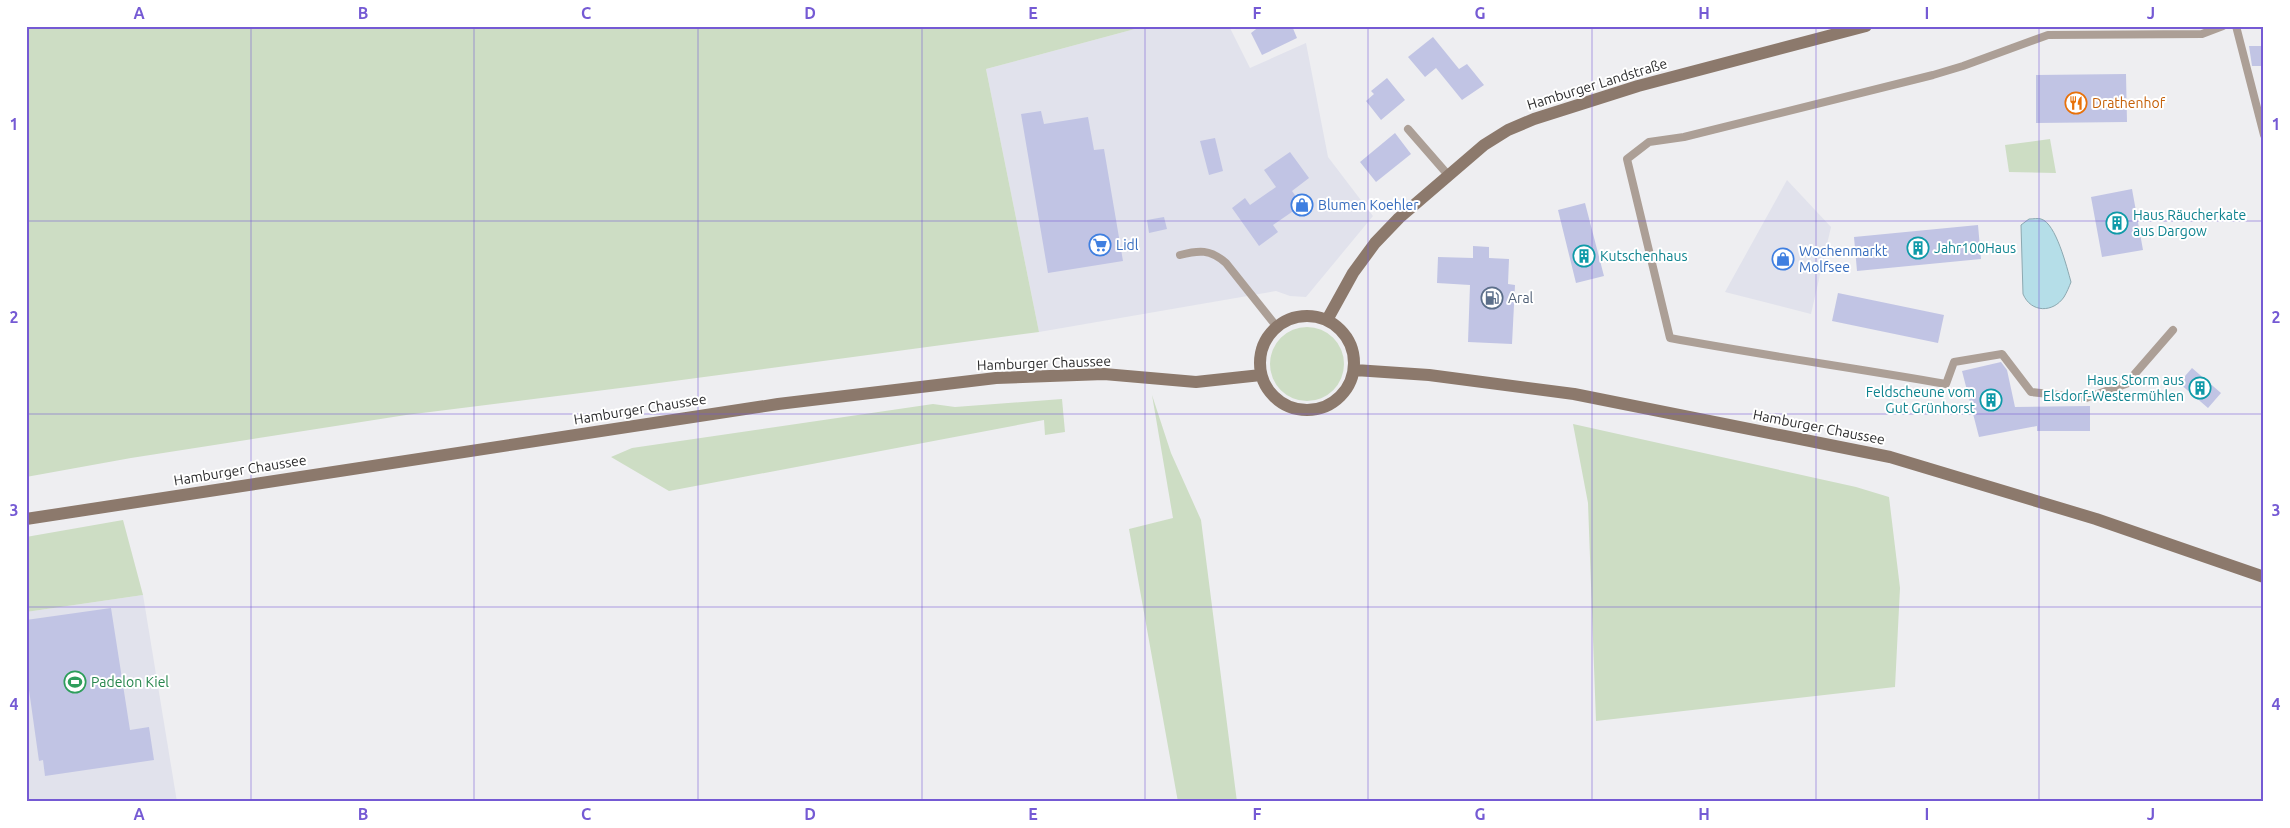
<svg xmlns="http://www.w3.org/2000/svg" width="2290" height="828" font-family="Ubuntu,sans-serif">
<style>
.built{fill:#e1e2ec}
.green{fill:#cdddc4}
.water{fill:#b5dee8;stroke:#8ca8b0}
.building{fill:#c1c4e4}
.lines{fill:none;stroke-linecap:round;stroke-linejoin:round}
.lane{stroke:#ac9f96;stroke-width:8}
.secondary{stroke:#8c796c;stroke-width:12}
.grid{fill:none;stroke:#755ad4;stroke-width:1;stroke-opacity:0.55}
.labels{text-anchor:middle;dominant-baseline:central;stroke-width:4;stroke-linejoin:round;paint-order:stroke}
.street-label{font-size:14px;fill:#2b2b2c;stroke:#fff}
.food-label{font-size:14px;fill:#c56008;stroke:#fff;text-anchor:start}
.shop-label{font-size:14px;fill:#366cbe;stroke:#fff;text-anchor:start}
.culture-label{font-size:14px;fill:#0d838f;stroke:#fff;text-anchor:start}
.service-label{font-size:14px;fill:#4e5e75;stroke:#fff;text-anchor:start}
.leisure-label{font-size:14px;fill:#27864d;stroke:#fff;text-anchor:start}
.neatline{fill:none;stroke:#755ad4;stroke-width:2}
.grid-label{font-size:16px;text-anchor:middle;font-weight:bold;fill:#755ad4}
</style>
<rect width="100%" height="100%" fill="#eeeef1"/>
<path class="built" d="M1146,26H1229L1250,68L1306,43L1328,157L1373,216L1306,297L1290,296L1276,291L1039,332L986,69Z
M1787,180L1831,227L1811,314L1725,292Z
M143,595L177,802H26V612Z"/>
<path class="green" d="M26,26H1146L986,69L1039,332L644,385L406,415L131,458L26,477Z
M2050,139L2056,173L2009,172L2005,145Z
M1270 364a37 37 0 1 1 74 0a37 37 0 1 1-74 0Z
M1152,395L1171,453L1201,520L1237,802H1178L1129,529L1173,518Z
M1062,399L1065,432L1045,435L1044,420L669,491L611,457L632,448L933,404L955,407Z
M1573,424L1856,487L1889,497L1900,588L1895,687L1596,721L1588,503Z
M123,520L143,595L26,612V537Z"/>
<path class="water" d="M2029,219C2033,219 2038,218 2041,219C2056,223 2067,268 2071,282C2069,287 2067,292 2064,297C2053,313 2031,313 2023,294L2021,225Z"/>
<path class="building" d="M1260,26H1292L1297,38L1262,55L1251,33Z
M1433,37L1459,69L1467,64L1484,85L1462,100L1436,68L1425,77L1408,57Z
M2249,46H2264V66H2252Z
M2126,74L2127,122L2036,123V75Z
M1387,78L1405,100L1381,120L1366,101L1374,94L1371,91Z
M1041,111L1044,124L1088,117L1094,150L1104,149L1123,261L1048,273L1021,114Z
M1395,133L1411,154L1376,182L1360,162Z
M1215,138L1223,171L1209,175L1200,141Z
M1290,152L1309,178L1292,191L1302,205L1273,225L1278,232L1259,246L1232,208L1245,198L1250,205L1276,187L1264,170Z
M2132,189L2143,250L2102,257L2091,197Z
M1585,203L1604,276L1576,283L1558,210Z
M1164,217L1167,229L1149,233L1147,220Z
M1978,225L1981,259L1857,271L1854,237Z
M1473,246L1489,247V258L1509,259L1508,284L1515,285L1512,344L1468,342L1470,285L1437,283L1438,257L1473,258Z
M1838,293L1944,315L1938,343L1832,321Z
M2001,362L2007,370L2015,407L2090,406V431H2037V426L1979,437L1962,371Z
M2192,368L2221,393L2208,408L2179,383Z
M111,608L130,730L149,727L154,760L45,776L43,760L39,761L29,690H26V620Z"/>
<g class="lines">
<path class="lane" d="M2236,26L2264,135
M1408,129L1449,176
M1180,255C1199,250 1210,249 1226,263L1277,327
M2173,330L2126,384L2086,398L2031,392L2002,354L1954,362L1946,384C1854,368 1762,355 1670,338L1627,159L1649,142L1684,137L1933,75L1963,66L2048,35L2202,34L2223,26"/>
<path class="secondary" d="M1260 363a47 47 0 1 1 94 0a47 47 0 1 1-94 0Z
M1327,320L1353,273L1375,243L1399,218L1484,145L1508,130L1534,119L1638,86L1866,26
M1355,370L1429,375L1574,394L1890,457L2096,519L2264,577
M26,519L778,404L996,378L1104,374L1196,382L1261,375"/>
</g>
<path class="grid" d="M251,26V802M474,26V802M698,26V802M922,26V802M1145,26V802M1368,26V802M1592,26V802M1816,26V802M2039,26V802M26,221H2264M26,414H2264M26,607H2264"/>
<defs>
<g id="restaurant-ring" transform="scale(1.125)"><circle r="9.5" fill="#fff" stroke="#e8710a" stroke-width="1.5"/><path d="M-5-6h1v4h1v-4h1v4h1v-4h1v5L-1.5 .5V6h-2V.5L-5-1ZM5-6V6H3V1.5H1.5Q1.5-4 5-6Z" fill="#e8710a"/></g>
<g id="shop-ring" transform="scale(1.125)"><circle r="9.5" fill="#fff" stroke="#3f7fe0" stroke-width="1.5"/><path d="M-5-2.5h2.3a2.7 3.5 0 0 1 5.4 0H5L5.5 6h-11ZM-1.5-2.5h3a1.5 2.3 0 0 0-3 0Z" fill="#3f7fe0"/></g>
<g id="building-ring" transform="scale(1.125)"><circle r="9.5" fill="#fff" stroke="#0f9aa8" stroke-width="1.5"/><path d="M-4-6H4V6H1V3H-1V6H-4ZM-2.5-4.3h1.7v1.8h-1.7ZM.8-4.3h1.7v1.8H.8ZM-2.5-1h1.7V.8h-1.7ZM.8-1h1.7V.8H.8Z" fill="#0f9aa8"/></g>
<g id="supermarket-ring" transform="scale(1.125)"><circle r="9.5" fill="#fff" stroke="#3f7fe0" stroke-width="1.5"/><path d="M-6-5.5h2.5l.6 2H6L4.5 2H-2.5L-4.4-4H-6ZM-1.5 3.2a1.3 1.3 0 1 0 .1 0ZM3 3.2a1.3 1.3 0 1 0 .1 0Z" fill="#3f7fe0"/></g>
<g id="fuel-ring" transform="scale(1.125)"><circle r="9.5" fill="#fff" stroke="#5c6f8a" stroke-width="1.5"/><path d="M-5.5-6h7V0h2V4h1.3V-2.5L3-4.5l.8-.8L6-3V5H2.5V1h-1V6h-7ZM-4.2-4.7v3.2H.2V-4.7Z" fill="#5c6f8a"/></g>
<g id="stadium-ring" transform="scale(1.125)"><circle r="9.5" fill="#fff" stroke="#2e9e5b" stroke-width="1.5"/><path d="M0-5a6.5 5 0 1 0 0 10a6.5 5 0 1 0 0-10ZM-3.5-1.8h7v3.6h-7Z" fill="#2e9e5b"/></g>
</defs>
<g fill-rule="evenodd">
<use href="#restaurant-ring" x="2076" y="103"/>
<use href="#shop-ring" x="1302" y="205"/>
<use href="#building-ring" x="2117" y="223"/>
<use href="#supermarket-ring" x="1100" y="245"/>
<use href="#building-ring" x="1918" y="248"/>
<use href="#building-ring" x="1584" y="256"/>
<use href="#shop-ring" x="1783" y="259"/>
<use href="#fuel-ring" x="1492" y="298"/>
<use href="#building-ring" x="2200" y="388"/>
<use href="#building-ring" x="1991" y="400"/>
<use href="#stadium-ring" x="75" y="682"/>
</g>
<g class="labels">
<g class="street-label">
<text transform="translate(1597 84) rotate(-17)">Hamburger Landstraße</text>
<text transform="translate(1044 363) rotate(-2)">Hamburger Chaussee</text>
<text transform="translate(640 409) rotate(-9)">Hamburger Chaussee</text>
<text transform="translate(1819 427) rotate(11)">Hamburger Chaussee</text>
<text transform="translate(240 470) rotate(-9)">Hamburger Chaussee</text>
</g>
<g class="food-label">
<text x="2092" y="103">Drathenhof</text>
</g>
<g class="shop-label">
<text x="1318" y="205">Blumen Koehler</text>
<text x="1116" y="245">Lidl</text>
<text x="1799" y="251">Wochenmarkt<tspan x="1799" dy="16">Molfsee</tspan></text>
</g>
<g class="culture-label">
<text x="2133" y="215">Haus Räucherkate<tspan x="2133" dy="16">aus Dargow</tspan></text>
<text x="1934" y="248">Jahr100Haus</text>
<text x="1600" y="256">Kutschenhaus</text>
<text x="2184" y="380" text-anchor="end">Haus Storm aus<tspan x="2184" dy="16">Elsdorf-Westermühlen</tspan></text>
<text x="1975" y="392" text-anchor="end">Feldscheune vom<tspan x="1975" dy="16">Gut Grünhorst</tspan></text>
</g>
<g class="service-label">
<text x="1508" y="298">Aral</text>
</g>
<g class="leisure-label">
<text x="91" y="682">Padelon Kiel</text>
</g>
</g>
<rect width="2290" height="828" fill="none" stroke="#ffffff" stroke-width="55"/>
<rect x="28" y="28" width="2234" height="772" class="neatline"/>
<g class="grid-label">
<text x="139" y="19">A</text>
<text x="363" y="19">B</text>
<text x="586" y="19">C</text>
<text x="810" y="19">D</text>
<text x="1033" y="19">E</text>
<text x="1257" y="19">F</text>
<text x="1480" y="19">G</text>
<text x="1704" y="19">H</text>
<text x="1927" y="19">I</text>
<text x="2151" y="19">J</text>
<text x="14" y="130">1</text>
<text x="2276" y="130">1</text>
<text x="14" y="323">2</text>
<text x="2276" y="323">2</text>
<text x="14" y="516">3</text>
<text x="2276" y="516">3</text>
<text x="14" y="710">4</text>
<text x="2276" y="710">4</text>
<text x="139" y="820">A</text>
<text x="363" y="820">B</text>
<text x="586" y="820">C</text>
<text x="810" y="820">D</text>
<text x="1033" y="820">E</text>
<text x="1257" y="820">F</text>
<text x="1480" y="820">G</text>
<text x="1704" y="820">H</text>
<text x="1927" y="820">I</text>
<text x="2151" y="820">J</text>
</g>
</svg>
